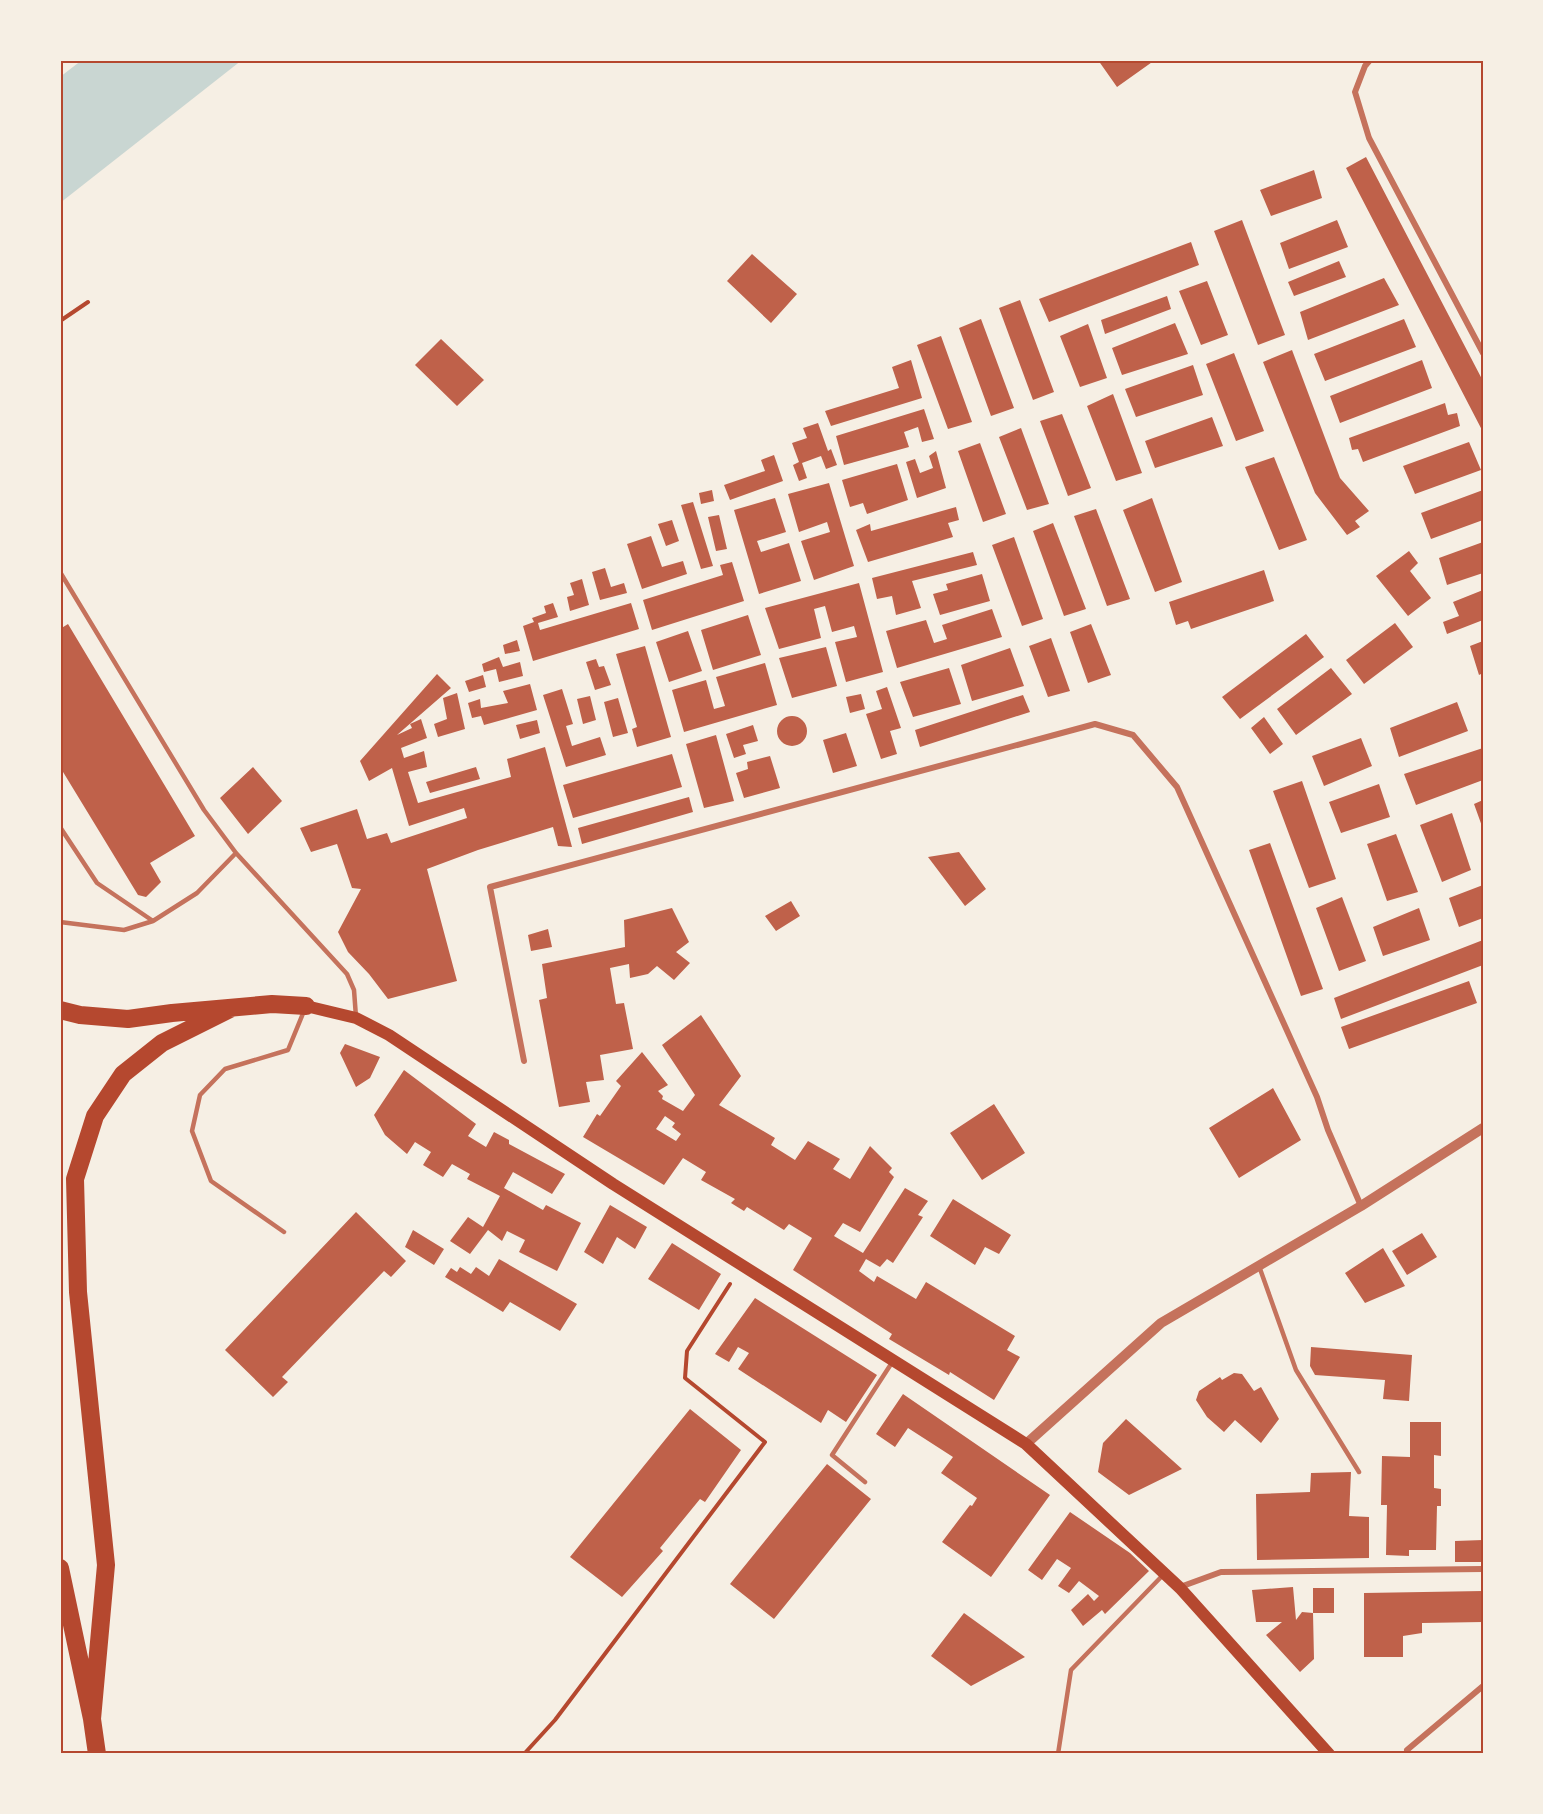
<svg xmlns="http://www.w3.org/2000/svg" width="1543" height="1814" font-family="'Public Sans',sans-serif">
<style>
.water{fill:#c9d6d2}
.building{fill:#bf614a;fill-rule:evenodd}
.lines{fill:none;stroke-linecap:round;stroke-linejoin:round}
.path{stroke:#b5482f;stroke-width:4}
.service{stroke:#c5725c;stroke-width:4.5}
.minor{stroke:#c5725c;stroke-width:6}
.tertiary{stroke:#c5725c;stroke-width:10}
.secondary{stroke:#b5482f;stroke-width:12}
.motorway{stroke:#b5482f;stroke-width:18}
.neatline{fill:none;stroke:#b5482f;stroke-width:2}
</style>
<rect width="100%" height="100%" fill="#f6efe4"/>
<path class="water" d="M82,60H242L60,203V77Z"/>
<path class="building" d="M1098,60H1155L1117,87Z
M1366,157L1483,381V432L1346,168Z
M1314,170L1322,198L1271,216L1260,190Z
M1242,220L1285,335L1258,345L1214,231Z
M1337,220L1348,247L1289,269L1280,243Z
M1191,242L1199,265L1049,322L1039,299Z
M752,254L797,294L771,323L727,281Z
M1339,261L1346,277L1294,296L1288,282Z
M1384,278L1399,305L1308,340L1300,312Z
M1207,281L1228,335L1201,345L1179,291Z
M1167,296L1171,309L1105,334L1101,320Z
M1020,300L1054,392L1033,400L999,308Z
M981,319L1014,408L991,416L959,328Z
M1404,319L1416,347L1325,381L1314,354Z
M1175,323L1188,354L1122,375L1112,348Z
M1088,324L1107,378L1080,387L1060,336Z
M941,336L972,422L948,429L917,345Z
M441,339L484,380L457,406L415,365Z
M1292,350L1340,478L1369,511L1355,521L1360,527L1347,535L1315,493L1263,362Z
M1234,353L1264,431L1236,441L1206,364Z
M911,360L922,398L831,426L825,411L899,388L892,367Z
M1422,360L1432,388L1340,423L1330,396Z
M1193,365L1203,395L1136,417L1125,389Z
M1113,394L1142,473L1116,481L1087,406Z
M1445,403L1448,415L1457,413L1460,426L1363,462L1358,449L1352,450L1349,438Z
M924,409L934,439L922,442L918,427L904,432L909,447L844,465L836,436Z
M1062,414L1091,488L1068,496L1040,421Z
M1212,417L1223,446L1155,468L1145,441Z
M818,423L828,451L831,449L837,465L826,469L821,456L802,463L807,478L799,481L793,465L799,462L792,443L807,438L803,428Z
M1021,428L1049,504L1027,510L999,437Z
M1469,442L1481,470L1415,494L1403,466Z
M980,443L1006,514L983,522L958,451Z
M936,451L946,488L917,498L906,462L915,459L920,473L933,468L929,456Z
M774,455L783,481L730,500L724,485L765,471L761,460Z
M1274,457L1307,540L1279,550L1245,467Z
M897,464L908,500L867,514L863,503L850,507L842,480Z
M829,483L854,566L814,580L801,541L830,532L827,522L799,532L788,494Z
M712,490L714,501L701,504L699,493Z
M1483,490V520L1431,539L1421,513Z
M775,498L786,532L757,541L761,552L789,543L801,581L759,594L734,510Z
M1152,498L1182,582L1155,592L1123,510Z
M693,502L713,566L701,569L681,505Z
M956,507L959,520L948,523L953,537L868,562L856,530L870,524L871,531Z
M1096,509L1130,599L1107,606L1074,516Z
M719,515L727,549L716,551L708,517Z
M672,520L679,541L666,546L658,524Z
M1053,523L1086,609L1064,616L1033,531Z
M651,536L662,567L683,561L687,574L642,589L627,544Z
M1014,537L1043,619L1022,626L992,545Z
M1483,542V573L1447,585L1439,558Z
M1409,551L1418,563L1410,571L1431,598L1408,616L1376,576Z
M973,552L977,565L912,581L921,608L896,615L892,596L877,599L872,578Z
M732,562L744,601L652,630L643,600L723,575L720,565Z
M605,568L611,587L624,583L627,593L600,600L592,572Z
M1264,570L1274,601L1191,629L1188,621L1176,625L1169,602Z
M982,574L990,601L940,615L933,594L948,590L946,584Z
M582,579L589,605L570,611L567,597L574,595L570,583Z
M859,583L883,672L846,682L835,642L857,637L854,626L832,632L825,606L814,609L821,638L779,649L765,608Z
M1483,590V620L1447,634L1443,622L1459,616L1453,602Z
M553,603L558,617L538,623L540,630L631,603L639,629L533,661L523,626L534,622L532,618L546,613L544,606Z
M992,609L1002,637L897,668L886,631L926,620L934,643L947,639L942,625Z
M748,615L761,655L713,670L701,630Z
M1395,623L1413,647L1364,684L1346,660Z
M68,624L195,836L150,863L161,882L146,897L138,895L60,767V629Z
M1091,624L1111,675L1088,683L1070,632Z
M688,631L702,671L669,682L656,642Z
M1306,634L1324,657L1240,719L1222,697Z
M1051,638L1070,691L1048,697L1029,646Z
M517,640L520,651L505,654L503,645Z
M1483,641V673L1479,675L1470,646Z
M645,646L671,737L637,747L632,729L637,727L616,654Z
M826,647L837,686L792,698L779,658Z
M1010,648L1024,686L972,701L961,665Z
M499,657L503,667L520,662L523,676L499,682L496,669L484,672L482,664Z
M596,659L599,667L604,666L611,685L595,690L586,662Z
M765,663L777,705L684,732L672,690L706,680L714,709L725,706L716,677Z
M949,668L961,704L913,717L900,682Z
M1331,668L1352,694L1296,735L1277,709Z
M437,674L451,688L397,735L412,728L410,724L421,719L427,738L401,748L404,758L424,751L427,767L408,772L418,803L511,777L507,759L545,747L572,847L558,846L553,827L478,850L427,869L457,981L388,999L369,974L348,952L338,932L361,889L352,888L337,844L311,852L300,828L357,809L367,839L387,833L391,843L467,818L464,808L409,826L392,768L369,781L360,761Z
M483,675L486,687L469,692L465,681Z
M530,684L537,710L484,725L481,716L472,718L468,703L480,699L481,708L508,703L503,691Z
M887,687L901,728L890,731L897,754L881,759L866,714L882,709L876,691Z
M562,689L573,724L566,726L572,746L600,737L606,755L566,767L543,695Z
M457,693L465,729L438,737L434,724L447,719L443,698Z
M861,694L865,709L850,713L846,697Z
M1023,695L1030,712L920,747L915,730Z
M590,696L596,720L583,724L577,699Z
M618,698L628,733L613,737L604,702Z
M1457,702L1468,731L1399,757L1390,728Z
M777 731a15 15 0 1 1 30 0a15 15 0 1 1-30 0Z
M1264,717L1283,744L1270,754L1251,728Z
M537,720L540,733L520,739L516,725Z
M753,725L758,741L743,745L746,754L734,758L726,734Z
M846,733L857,766L833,773L823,740Z
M716,735L734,801L704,808L686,744Z
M1361,738L1372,766L1324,786L1312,756Z
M1483,748V780L1416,805L1404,774Z
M672,754L682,787L573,818L563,785Z
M770,756L780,788L744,798L736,773L748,769L747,762Z
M253,767L282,801L248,834L220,798Z
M476,767L480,779L430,793L426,782Z
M1302,781L1336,879L1309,888L1273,791Z
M1379,784L1390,817L1341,833L1329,802Z
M689,797L693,812L582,844L578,828Z
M1483,800V829L1474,804Z
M1452,813L1471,870L1442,882L1420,825Z
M1396,834L1418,892L1387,901L1367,844Z
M1270,843L1323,989L1301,996L1249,850Z
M959,852L986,889L965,906L928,857Z
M1483,885V918L1459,927L1449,898Z
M1342,897L1366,961L1339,971L1316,908Z
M791,901L800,916L776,931L765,916Z
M672,908L689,942L676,952L690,963L674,980L657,966L648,974L630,978L629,964L610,968L616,1004L624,1003L633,1049L600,1055L604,1080L586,1082L590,1102L559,1107L539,1000L547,998L542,964L625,947L624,920Z
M1419,908L1430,940L1383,956L1373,927Z
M548,929L552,947L531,951L528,935Z
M1483,940V965L1341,1019L1334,998Z
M1469,981L1477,1003L1349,1049L1341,1027Z
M701,1015L741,1076L719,1105L775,1138L771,1145L795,1160L808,1141L840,1159L833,1169L850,1179L870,1146L892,1168L889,1172L894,1177L860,1232L843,1223L834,1236L863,1253L905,1188L928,1201L918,1215L923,1217L893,1263L887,1259L880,1267L866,1259L859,1271L874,1282L877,1276L916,1299L926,1282L1015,1336L1007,1350L1020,1357L994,1400L950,1372L949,1375L889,1339L892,1334L793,1270L812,1238L789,1224L784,1230L747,1207L744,1211L731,1203L735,1199L701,1180L706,1172L683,1158L664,1185L583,1137L597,1114L600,1116L621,1086L616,1081L642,1052L668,1085L658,1091L663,1096L662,1099L683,1111L695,1095L662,1045ZM665,1116L675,1123L672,1127L681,1134L676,1141L656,1129Z
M345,1044L380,1057L370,1078L356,1087L340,1053Z
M404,1070L476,1124L468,1136L486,1147L494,1132L509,1140V1144L565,1174L552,1194L513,1172L504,1188L543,1210L546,1205L581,1223L557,1271L519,1252L525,1240L507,1231L502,1241L488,1230L470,1254L450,1241L468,1217L483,1227L500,1196L467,1179L470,1174L452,1164L443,1177L423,1165L431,1152L415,1142L407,1154L385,1135L374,1115Z
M1273,1088L1301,1140L1239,1178L1209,1128Z
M994,1104L1025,1153L982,1180L950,1133Z
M953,1199L1011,1235L999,1254L985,1247L975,1265L930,1236Z
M610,1205L647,1227L635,1249L617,1237L603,1264L584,1252Z
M356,1212L406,1261L391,1277L384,1271L282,1377L288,1382L273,1397L225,1350Z
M413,1230L444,1249L434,1265L405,1247Z
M1422,1233L1437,1257L1407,1275L1392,1251Z
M672,1243L721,1274L699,1310L648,1279Z
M1383,1248L1405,1286L1365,1303L1345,1273Z
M499,1259L577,1304L560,1331L510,1302L503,1312L445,1277L451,1268L457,1272L460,1267L471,1274L476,1267L489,1276Z
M755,1298L877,1375L846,1422L828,1410L821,1423L738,1369L749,1353L738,1347L729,1362L715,1354Z
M1311,1347L1412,1355L1409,1401L1383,1399L1385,1380L1315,1375L1310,1366Z
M1234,1373L1242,1374L1254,1391L1261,1387L1279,1419L1261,1443L1235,1420L1224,1432L1207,1417L1196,1400L1199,1391L1220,1377L1222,1380Z
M903,1394L1050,1495L991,1577L942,1542L970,1505L972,1506L977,1498L941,1473L953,1457L908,1428L895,1447L876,1434Z
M690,1409L741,1450L705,1502L700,1499L660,1548L663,1551L622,1597L570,1557Z
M1126,1419L1182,1469L1129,1495L1098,1472L1103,1443Z
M1410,1422H1441V1456L1434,1455V1488L1441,1489V1506H1437L1436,1550H1409V1556L1386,1555L1387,1505H1381L1382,1456L1410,1457Z
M827,1464L871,1499L774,1619L730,1584Z
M1351,1472L1349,1516L1369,1517V1558L1257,1560L1256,1494L1310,1492L1311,1473Z
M1070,1512L1130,1553L1149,1571L1105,1614L1102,1610L1083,1626L1071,1610L1088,1594L1094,1601L1099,1596L1079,1581L1069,1593L1058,1586L1071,1568L1057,1559L1042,1580L1028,1570Z
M1483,1540V1562H1455V1541Z
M1293,1587L1296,1620L1302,1612L1313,1613L1314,1659L1300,1672L1266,1635L1282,1622H1256L1252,1590Z
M1313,1588H1334V1613H1313Z
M1483,1591V1622L1422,1623V1633L1403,1636V1657H1364V1593Z
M964,1613L1025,1657L971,1686L931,1656Z"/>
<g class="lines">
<path class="path" d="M60,321L88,302
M524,1754L555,1720L765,1442L685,1378L687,1351L730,1284"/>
<path class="service" d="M60,572L204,810L236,853L347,974L354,990L356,1017
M60,827L97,883L153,921L197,893L236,853
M60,922L124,930L153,921
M284,1232L211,1181L192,1131L200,1095L225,1069L288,1050L304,1011
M1259,1266L1296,1370L1359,1472
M865,1482L832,1455L893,1361
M1058,1754L1071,1670L1163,1575"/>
<path class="minor" d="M1370,60L1365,66L1355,92L1369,138L1483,353
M524,1061L490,887L1095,724L1133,735L1177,787L1317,1097L1328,1130L1361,1206
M1180,1587L1221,1572L1483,1569
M1407,1750L1483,1686"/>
<path class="tertiary" d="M1026,1444L1161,1323L1361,1206L1483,1128"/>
<path class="secondary" d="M306,1006L356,1018L389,1035L613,1184L1026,1444L1180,1588L1329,1754"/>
<path class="motorway" d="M60,1010L80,1015L128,1019L172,1013L272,1004L306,1006
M60,1568L92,1719L97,1754
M92,1719L106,1565L78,1292L75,1179L95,1116L123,1074L162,1043L232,1008"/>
</g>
<rect width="1543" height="1814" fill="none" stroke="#f6efe4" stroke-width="123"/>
<rect x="62" y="62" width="1420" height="1690" class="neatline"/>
</svg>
